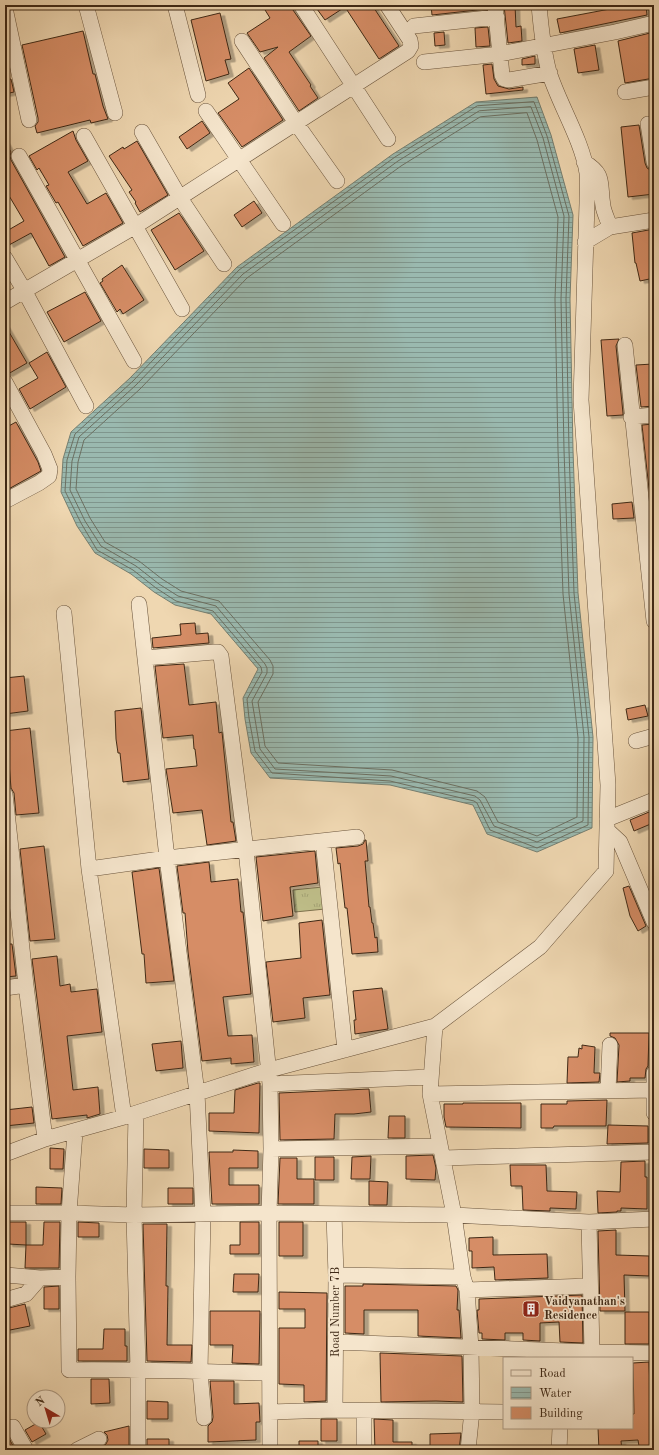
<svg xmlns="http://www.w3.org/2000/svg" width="659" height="1455" font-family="'Old Standard TT',serif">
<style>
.grass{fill:url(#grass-tufts);stroke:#7e724e}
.water{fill:url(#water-rules);stroke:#757f71}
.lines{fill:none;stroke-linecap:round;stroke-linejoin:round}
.shore{stroke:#6c7062;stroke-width:1}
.building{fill:#d68d66;stroke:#3e2815;filter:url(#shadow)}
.minor-casing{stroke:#6a543c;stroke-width:16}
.minor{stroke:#f5e5cc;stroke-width:15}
.labels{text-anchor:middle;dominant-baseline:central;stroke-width:3.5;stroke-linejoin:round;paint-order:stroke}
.poi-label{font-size:12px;font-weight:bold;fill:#3e2815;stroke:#f5e5cc;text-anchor:start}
.street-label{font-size:12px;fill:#3e2815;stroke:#f5e5cc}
</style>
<defs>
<pattern id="grass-tufts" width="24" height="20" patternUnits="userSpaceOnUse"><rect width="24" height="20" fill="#bebd88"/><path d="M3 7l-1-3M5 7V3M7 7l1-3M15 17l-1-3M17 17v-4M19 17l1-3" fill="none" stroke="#a4a274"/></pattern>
<pattern id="water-rules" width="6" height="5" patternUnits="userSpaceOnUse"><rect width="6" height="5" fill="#9ab9af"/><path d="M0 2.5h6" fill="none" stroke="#7f968d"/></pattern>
<filter id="shadow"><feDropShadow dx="4.5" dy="2.5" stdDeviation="0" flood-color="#0004"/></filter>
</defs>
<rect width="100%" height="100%" fill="#efd7b1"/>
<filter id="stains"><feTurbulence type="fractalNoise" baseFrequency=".005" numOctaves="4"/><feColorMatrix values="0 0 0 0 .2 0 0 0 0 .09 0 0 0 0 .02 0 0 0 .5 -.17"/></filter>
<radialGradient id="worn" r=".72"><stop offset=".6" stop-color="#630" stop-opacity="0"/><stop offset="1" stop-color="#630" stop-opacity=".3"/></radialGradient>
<path class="grass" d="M323,887L325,909L295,912L293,890Z"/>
<path class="water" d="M537,97L551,135L573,215L570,299L573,450L578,593L593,737L592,828L537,852L487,834L473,805L390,785L270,778L251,753L245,719L243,698L258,669L211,614L175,605L154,592L131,574L95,553L77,526L61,492L63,459L71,432L130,378L237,267L393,154L476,102Z"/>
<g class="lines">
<path class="shore" d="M534,102L547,136L569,216L566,299L569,450L574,593L589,737L588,825L537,848L490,830L477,803L474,801L390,781L272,773L255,751L249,718L247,699L262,672L261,667L213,611L176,601L156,588L133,570L97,550L81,523L65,491L67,460L75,434L133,381L239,270L395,157L477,106Z
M531,107L543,138L564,216L561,299L564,450L569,594L584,737L583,821L537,842L494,826L480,800L475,796L391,776L275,769L260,749L252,701L267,673V668L265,664L216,606L178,596L159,584L136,566L101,546L85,521L70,490L72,461L79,437L136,385L243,274L398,161L479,111Z
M527,113L537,140L558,217L555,299L558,450L563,594L578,738L577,817L537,836L498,822L485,797L477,791L392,770L278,763L265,746L258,702L273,674V666L270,660L219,601L181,591L162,579L139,561L105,542L90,518L76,489L78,462L84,440L140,389L247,278L401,166L480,117Z"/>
</g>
<path class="building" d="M262,5H292L293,10L311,36L289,52L311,85L310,86L318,98L299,111L264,58L278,47L260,52L247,33L270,18Z
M323,5H372L399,46L379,59L345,7L325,20L317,9Z
M431,5H441V6L486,5V9L432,15Z
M504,5H515L516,27L521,26L522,41L508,43Z
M615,5H646L647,15L560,33L557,19L615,8Z
M220,13L231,59L225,60L229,74L206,81L191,20Z
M488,27L490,46L476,47L475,28Z
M83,31L93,74H95L103,106L108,119L91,123L90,120L37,133L35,126L38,122V118L22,45Z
M444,32L445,45L435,46L434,33Z
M654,32V78L625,83L618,41Z
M595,45L599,70L578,73L574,49Z
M535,56V64L522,65V59Z
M492,64L494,79L498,86L509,89L523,87V90L486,94L483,65Z
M249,68L283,120L242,147L218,113L239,99L228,83Z
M11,79L14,92L5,94V80Z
M202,121L210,133L187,149L179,137Z
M639,125L645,163L647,168L652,171L654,194L628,197L621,127Z
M73,131L76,140L88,161L68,172L87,204L106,193L123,223L83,246L58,202L56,203L46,186L49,185L39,168L37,170L29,156Z
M5,141L11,152L10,156L11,160L65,257L49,266L31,233L9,245L5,237V232L24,221L5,189Z
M137,141L168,195L140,212L135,203L136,202L129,192L132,190L109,156L123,147L124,149Z
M254,201L262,213L242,227L234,215Z
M179,213L204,251L175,270L151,230Z
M654,229V278L640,281L636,263H635L632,233Z
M122,265L144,300L123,314L120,309L117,312L100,283L103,281L102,279Z
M85,292L101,321L64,342L47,312Z
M5,325L27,363L8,374L5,373Z
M619,339L616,346L623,413V415L607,416L601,340Z
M47,352L66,387L30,409L19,389L38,378L29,363Z
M653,364L654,406L641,407L636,365Z
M16,422L38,462L41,471L5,491V428Z
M654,424V516H652L642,425Z
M632,502L634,518L613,519L612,504Z
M195,623L196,634L208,633L209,643L153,648L152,638L181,635L180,624Z
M184,664L189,705L216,702L219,733L222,732L231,822H233L236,841L207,845L202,810L173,813L166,769L197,766L195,749H194L193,735L163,738L155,666Z
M24,676L28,711L5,714V678Z
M645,705L648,716L628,720L626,709Z
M141,708L149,779L123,782L120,753H118L116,739L115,711Z
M30,728L39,813L16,815L14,793L11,788L9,763L7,747H6L5,731Z
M649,812L653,823L634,831L630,820Z
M365,840H366L368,861H365L369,907H370L372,923H373L375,938L377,937L378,952L352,954L347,908H345L340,863L338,864L336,848L358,846L363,844Z
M44,846L55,939L30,941L20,849Z
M315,851L318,883L290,887L293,916L263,921L256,857Z
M209,862L211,882L238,879L241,912H243L251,994L223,997L228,1036L252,1035L254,1062L231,1064V1058L202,1061L188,952L185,913H183L177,866Z
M159,868L174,981L146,983L144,954H142L132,872Z
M629,886L646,926L638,931L630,916L623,888Z
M322,920L330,995L303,998L305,1018L273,1022L266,962L301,958L299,923Z
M5,944H12L16,976L5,977Z
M57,956L60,986L70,984L71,992L97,989L102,1032L67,1036L73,1090L98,1087L100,1114L87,1118V1115L52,1119L32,959Z
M382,988L388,1029L355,1034L354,1020H356L353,991Z
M610,1033H649L648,1066L646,1069L645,1078H630V1081L617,1082L619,1045L615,1038L610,1036Z
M181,1041L183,1068L156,1071L152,1044Z
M582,1045L595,1047L594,1073H600L599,1082L567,1083L568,1057H578L579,1048L582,1049Z
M258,1083H260L259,1133L209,1131V1113H234L235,1090Z
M369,1089L371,1112L354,1114H335L334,1139L280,1140L279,1093Z
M607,1100L606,1126H554L553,1128H541V1104H567V1101Z
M463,1103H521V1128L446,1127L444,1117V1104H463Z
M32,1107L34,1123L5,1126V1110Z
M389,1116H405V1138H388Z
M608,1125L648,1126V1143L607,1144Z
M50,1148L64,1149L63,1169H50Z
M144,1149L169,1150V1168H144Z
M233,1150L258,1151V1168H229V1185H259V1204H212L209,1152H233Z
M433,1155L436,1168L435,1180L406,1179V1156Z
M371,1156L370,1179H351L352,1157Z
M315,1157H334V1180H315Z
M280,1158H297V1179H314V1204H278Z
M645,1161V1177H647V1209L621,1208V1211H617V1212L598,1213L597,1191L620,1192L621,1162Z
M510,1165H546L547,1191L577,1192L576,1209L550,1208V1211L523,1210L522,1186H511Z
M369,1181L388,1182L387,1205H369Z
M36,1187L62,1188L61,1204H36Z
M168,1188H193V1204H168Z
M8,1222H26V1245L8,1244Z
M44,1222H60L59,1268H25L26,1245H43Z
M78,1222L99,1223V1237H78Z
M240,1222H259V1254H230V1245H240Z
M279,1222H303V1256H279Z
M143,1224H167L166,1286H168L167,1345H192L191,1362L147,1361Z
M616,1230V1255L649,1256V1276L624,1275L625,1311H600L598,1231Z
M493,1237V1255L547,1254L548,1278L495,1280L494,1267L472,1268V1251H469V1238Z
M234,1274H259L258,1292H233Z
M363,1284L456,1286L458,1290L457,1310H459L461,1338L418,1336V1310H364V1334L345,1333V1286H363Z
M59,1286V1309H44V1287Z
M279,1292L327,1293L326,1401L304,1402V1385L279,1384V1328H305V1309H279Z
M582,1295L583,1343L560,1342L559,1322L540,1323V1341L523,1340V1333H505V1340L482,1339V1333H479L477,1310H479V1299Z
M25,1304L30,1326L5,1331V1309Z
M210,1311H260L259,1364L232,1363L233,1345H210Z
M625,1312H649V1344H625Z
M104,1329H125V1346H127V1361H78V1349H103Z
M380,1353L462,1356L463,1402L436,1401L381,1402Z
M649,1362L651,1416H652L654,1431V1445L639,1446L638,1440L621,1441L622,1450H599L598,1428H632V1414H634L633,1363Z
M91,1379H109L110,1403L91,1404Z
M210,1381H234V1404L259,1403L260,1422H256V1440L208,1442V1426L212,1422L213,1417Z
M147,1401L168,1402V1419H147Z
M321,1419H337V1441H321Z
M374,1419L393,1420V1442H412V1450H375Z
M39,1422L46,1434L32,1442L25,1430Z
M129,1426V1446L99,1449L106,1444L108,1440L107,1435L104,1432Z
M461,1433L459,1450H430V1434Z
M9,1438L13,1446L8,1450H5V1441Z
M147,1439H169V1450H147Z
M299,1441H318V1450H299Z"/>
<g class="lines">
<g class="minor-casing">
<path id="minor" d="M86,5L115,113
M175,5L198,95
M301,5L388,139
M495,5L502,75L504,79L508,80L550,73
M5,8L29,120
M414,26L497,17
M242,41L296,123L337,181
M424,62L500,54L615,32L654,23
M625,92L654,87
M206,111L283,224
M648,124L654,162
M142,132L180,198L224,264
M84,136L182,309
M19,156L134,361
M584,162C606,175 599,183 603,206C604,213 608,220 610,227
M585,242L610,227L654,220
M5,258L24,290L86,406
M5,302L134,227L408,51L411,46L410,40L387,5
M625,345L654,621
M5,382L44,454L50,469L49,476L39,483L5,501
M631,417L654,415
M139,604L167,858L197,1093L203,1214L200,1372L204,1418
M64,613L89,869L124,1117
M145,658L214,652H218L221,656L246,850L270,1084L271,1149L269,1213L270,1450
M636,741L654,736
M5,794L26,985L45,1139
M607,819L654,800
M607,830L620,842L654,922
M323,841L345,1050
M89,869L167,858L357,837
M5,988L26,985
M435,1026L430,1094L454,1215L463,1277L467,1290L471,1348L472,1411L468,1450
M654,1073V1113
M270,1084L430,1077
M608,1091L610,1045
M430,1094L654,1090
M136,1114L134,1215L138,1369V1450
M75,1132L69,1213L68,1277L69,1370C136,1369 202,1372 269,1373
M271,1149L440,1146
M5,1154L45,1139L124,1117L269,1070L435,1026L540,947L606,871L608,785L581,400L587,203C587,193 588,182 587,173C582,140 559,104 549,72C543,50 541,28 539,5
M443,1158L654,1152
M5,1213H69L134,1215L269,1213L454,1215L589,1222L654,1219
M334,1214L336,1275L335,1410
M589,1222L592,1352
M6,1275L40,1278L68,1277
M336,1275L463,1277
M467,1290L590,1286
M5,1300L26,1294L40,1278
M336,1342L592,1352L654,1353
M270,1412L335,1410L504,1412
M5,1429L13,1427L26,1450
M77,1450L99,1439
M364,1450V1411
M559,1450L560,1428"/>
</g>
<use href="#minor" class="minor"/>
</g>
<defs>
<g id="building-square" transform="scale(0.9)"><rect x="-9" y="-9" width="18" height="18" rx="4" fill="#8f2418" stroke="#f5e5cc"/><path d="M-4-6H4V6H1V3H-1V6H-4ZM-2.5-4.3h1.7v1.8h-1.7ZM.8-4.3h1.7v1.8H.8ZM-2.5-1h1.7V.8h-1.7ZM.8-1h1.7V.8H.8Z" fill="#fff"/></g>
</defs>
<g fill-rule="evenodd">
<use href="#building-square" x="531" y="1309"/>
</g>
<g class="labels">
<g class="poi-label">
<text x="544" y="1302">Vaidyanathan's<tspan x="544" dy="14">Residence</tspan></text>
</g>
<g class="street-label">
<text transform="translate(336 1312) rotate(-90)">Road Number 7B</text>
</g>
</g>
<rect width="659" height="1455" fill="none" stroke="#efd7b1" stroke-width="20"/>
<rect x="6" y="6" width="647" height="1443" fill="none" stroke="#3e2815" stroke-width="2"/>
<rect x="10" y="10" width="639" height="1435" fill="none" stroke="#3e2815"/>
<rect x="503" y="1357" width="130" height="72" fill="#f5e5cc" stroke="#ac9983"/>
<rect x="511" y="1370" width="20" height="6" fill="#f5e5cc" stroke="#ac9983"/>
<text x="539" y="1377" font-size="12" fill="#3e2815">Road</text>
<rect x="511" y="1387" width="20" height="12" fill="url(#water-rules)" stroke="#ac9983"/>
<text x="539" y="1397" font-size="12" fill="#3e2815">Water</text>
<rect x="511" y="1407" width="20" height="12" fill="#d68d66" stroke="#ac9983"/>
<text x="539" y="1417" font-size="12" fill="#3e2815">Building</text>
<g transform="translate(46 1409) rotate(322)"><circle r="19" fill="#f5e5cc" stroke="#ac9983"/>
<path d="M0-3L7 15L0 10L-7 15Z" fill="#8f2418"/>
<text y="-6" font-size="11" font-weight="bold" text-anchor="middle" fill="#3e2815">N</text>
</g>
<rect width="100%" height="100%" filter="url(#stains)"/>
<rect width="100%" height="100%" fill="url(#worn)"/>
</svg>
